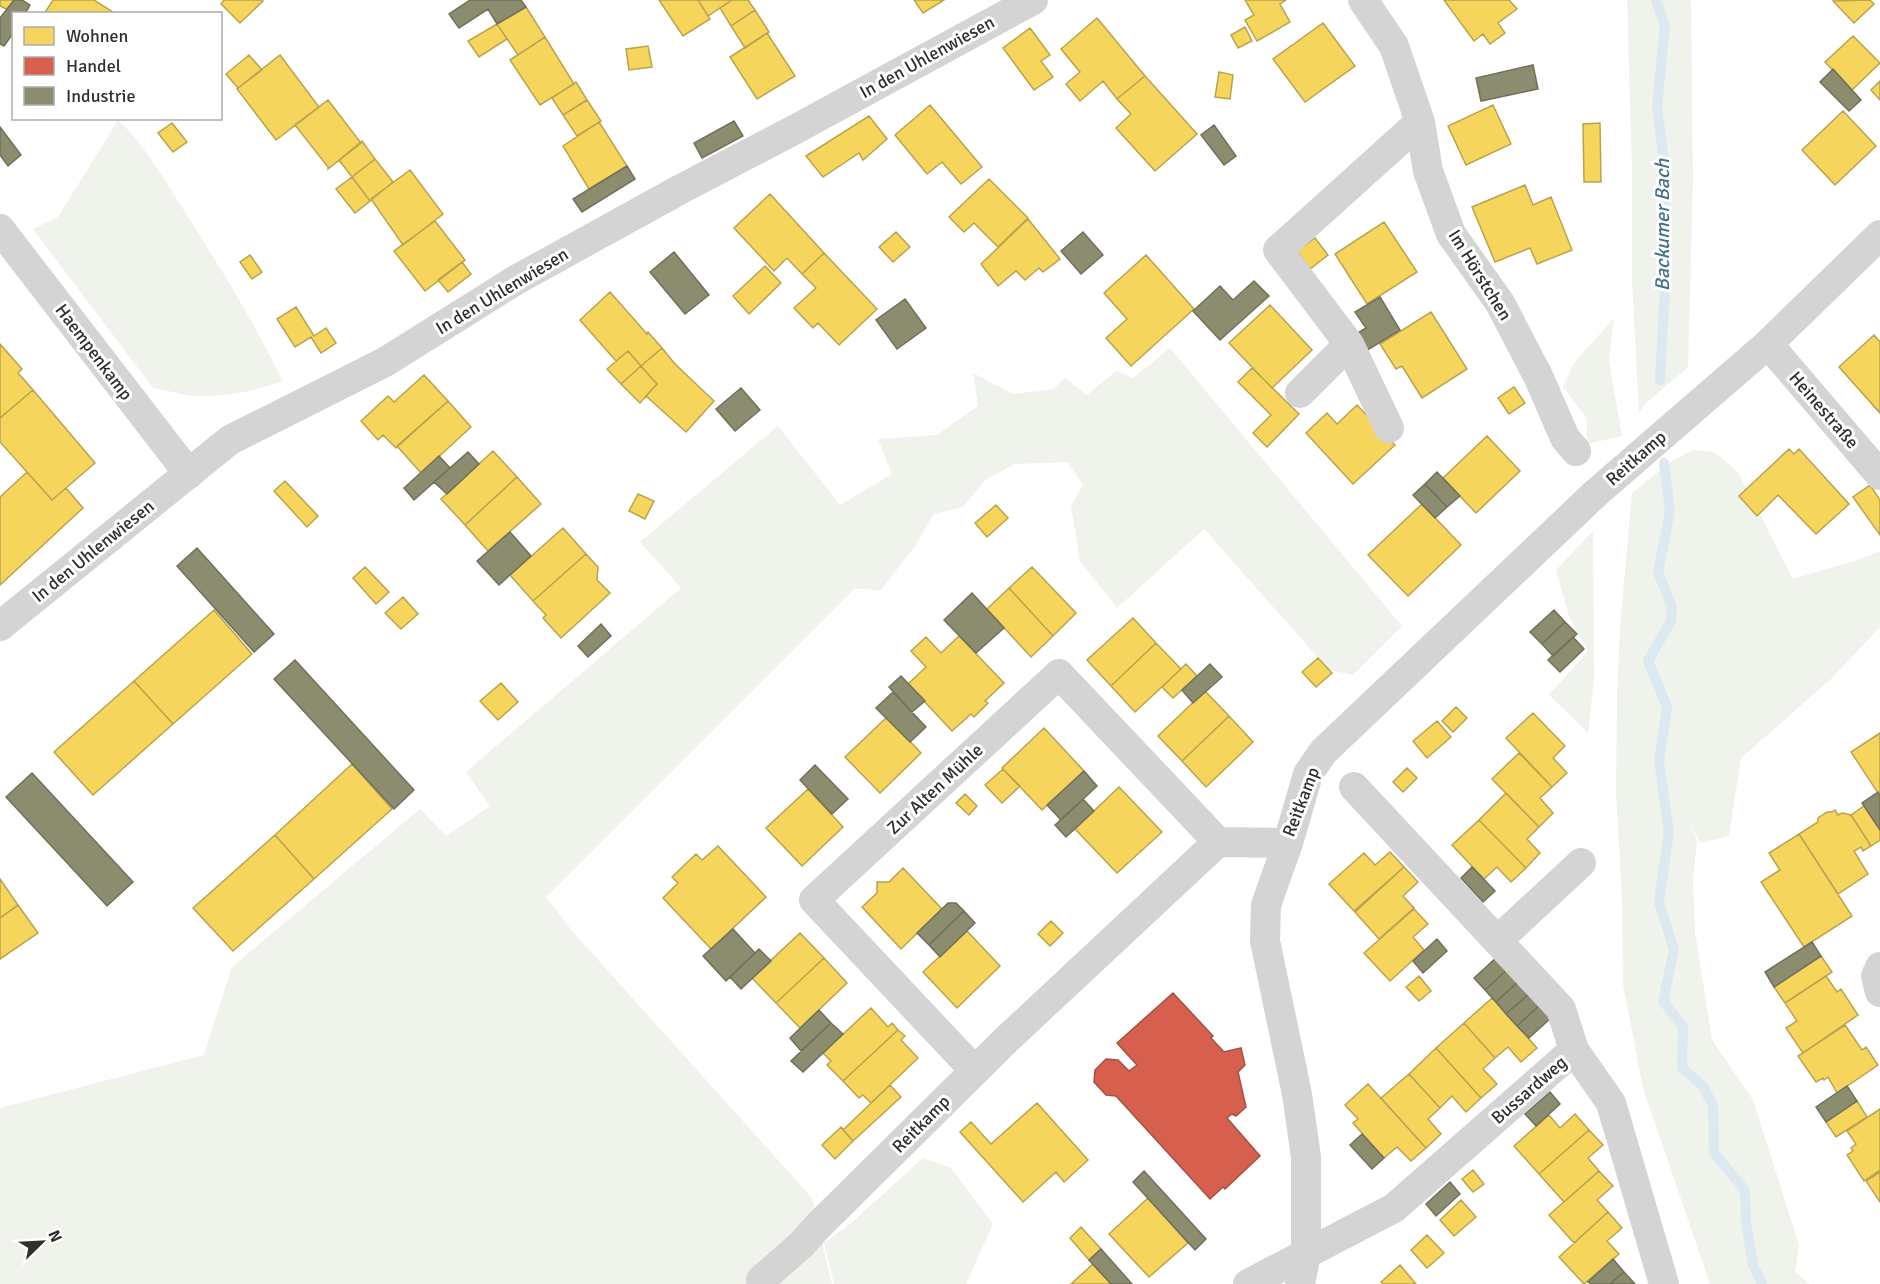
<svg xmlns="http://www.w3.org/2000/svg" width="1880" height="1284" font-family="Signika,sans-serif">
<style>
.green{fill:#f0f2ec}
.homes{fill:#f6d55c;stroke:#baa34e;stroke-width:1.5}
.shops{fill:#d6604d;stroke:#a45144;stroke-width:1.5}
.industry{fill:#8c8c6e;stroke:#70705b;stroke-width:1.5}
.lines{fill:none;stroke-linecap:round;stroke-linejoin:round}
.stream{stroke:#dce9f0;stroke-width:10}
.street{stroke:#d4d4d4;stroke-width:30}
.labels{text-anchor:middle;dominant-baseline:central;stroke-width:6;stroke-linejoin:round;paint-order:stroke}
.street-label{font-size:18px;fill:#2f2f2f;stroke:#fff}
.water-label{font-size:20px;font-style:italic;fill:#467189;stroke:#fff}
</style>
<rect width="100%" height="100%" fill="#fff"/>
<path class="green" d="M1627,0H1691L1693,179L1688,367L1646,403L1639,413L1632,281V169Z
M118,120C145,145 163,178 183,209C219,265 253,321 283,381C255,391 226,397 195,396C182,395 167,390 153,388L33,229L58,217Z
M1614,318L1609,360L1622,436L1587,444V419L1563,387L1574,363Z
M1170,348L1402,626L1353,675L1329,670L1204,529L1117,608L1080,561L1071,506L1083,485L1067,462L1015,464L985,480L963,507L934,514L915,546L880,591L855,588L546,897L573,932L812,1198L832,1284H0V1108L204,1055L232,967L420,809L446,836L490,806L466,772L681,588L640,542L778,426L840,505L892,474L878,439L937,435L978,406L973,373L1014,394L1053,389L1065,378L1087,395L1116,371L1133,378Z
M1692,450L1714,452L1738,472L1793,579L1858,560L1880,551V627L1831,679L1741,758L1729,836L1700,843L1691,824L1697,842L1693,879L1695,932L1712,1040L1753,1100L1799,1245L1795,1272L1810,1284H1710L1643,1088L1623,984L1622,899L1616,794L1617,696L1620,628L1632,493L1671,462Z
M1593,531L1594,678L1588,733L1549,695L1588,651L1569,617L1556,570Z
M923,1158L950,1167L993,1224L966,1284H834L824,1243L850,1224Z"/>
<path class="homes" d="M0,0H14L8,10L0,6Z
M53,0H94L116,14H44Z
M224,0H262L263,1L240,23L221,4Z
M659,0H698L710,19L683,36Z
M698,0H732L708,16Z
M732,0H748L755,10L731,26L720,8Z
M914,0H944L923,13Z
M1245,0H1286L1280,4L1290,22L1257,41L1245,20L1254,15Z
M1444,0H1509L1517,9L1498,23L1505,33L1490,44L1483,34L1474,41Z
M1870,0L1874,4L1854,23L1833,1Z
M526,7L545,37L518,55L497,24Z
M755,10L769,32L745,48L731,26Z
M1097,18L1145,76L1117,99L1103,81L1080,101L1066,84L1080,72L1061,49Z
M1323,23L1355,66L1305,102L1273,59Z
M497,24L507,39L479,57L468,41Z
M1245,27L1252,41L1238,48L1231,35Z
M1030,28L1050,55L1041,61L1053,77L1034,90L1003,48Z
M767,33L795,76L757,99L730,57Z
M1853,36L1880,63L1852,90L1825,62Z
M545,37L574,84L540,105L510,60Z
M648,46L652,67L629,70L626,49Z
M249,55L262,70L238,88L226,74Z
M280,55L319,107L276,140L237,89Z
M1219,72L1233,75L1230,99L1215,97Z
M1145,76L1197,134L1155,171L1116,128L1131,114L1117,99Z
M1880,81V100L1871,90Z
M576,82L587,100L563,115L552,98Z
M328,100L361,143L328,169V167L295,125Z
M587,100L601,121L577,136L563,115Z
M930,105L982,167L961,184L942,162L927,174L895,135Z
M1493,105L1511,144L1466,165L1448,126Z
M1843,111L1876,146L1835,185L1802,150Z
M869,116L887,139L863,160L859,153L823,177L806,156Z
M599,122L627,166L589,189L563,146Z
M172,123L187,142L173,152L158,133Z
M1600,123L1601,182H1584L1583,124Z
M362,141L375,159L352,177L339,160Z
M375,159L393,182L370,201L352,177Z
M410,170L443,214L403,245L371,199Z
M352,177L370,201L355,213L336,189Z
M989,179L1028,218L998,247L974,223L964,232L949,217Z
M1525,185L1533,205L1551,197L1572,250L1537,264L1530,248L1495,262L1472,207Z
M770,194L824,253L802,274L787,258L774,271L734,228Z
M1028,219L1060,259L1043,272L1039,268L1025,280L1016,271L998,286L981,264Z
M435,221L465,260L425,291L394,251Z
M1384,222L1417,272L1367,304L1335,254Z
M896,232L910,247L893,262L879,247Z
M1315,238L1328,255L1310,269L1297,251Z
M824,253L877,309L839,345L818,323L813,328L794,308L816,288L802,274Z
M250,255L262,272L252,279L240,262Z
M1146,255L1194,309L1131,366L1106,338L1127,319L1104,293Z
M462,262L471,274L448,292L438,280Z
M765,266L781,283L749,314L733,296Z
M610,292L647,334L648,332L662,348L641,366L628,351L616,361L580,320Z
M1270,305L1312,350L1272,388L1229,343Z
M296,307L314,336L326,328L336,343L321,353L311,337L295,347L277,319Z
M1431,312L1467,369L1422,398L1402,366L1396,369L1380,344Z
M1874,335L1880,342V413L1839,367Z
M0,344L22,369L18,373L33,390L0,418Z
M662,348L675,364L714,401L686,432L646,396L657,384L641,366Z
M628,351L641,366L621,384L607,369Z
M641,366L657,384L640,403L621,384Z
M1252,368L1299,414L1267,447L1253,433L1271,415L1238,382Z
M424,375L448,401L396,448L383,435L378,440L361,421L388,396L394,402Z
M1514,387L1525,403L1509,414L1498,398Z
M33,390L95,463L52,500L0,442V418Z
M448,401L471,427L421,473L397,446Z
M1357,405L1395,445L1353,484L1306,433L1327,413L1337,424Z
M1487,436L1520,471L1476,513L1443,478Z
M1789,449L1794,454L1799,449L1849,504L1816,534L1778,495L1757,516L1739,496Z
M493,451L517,477L465,525L441,499Z
M27,472L52,500L66,488L83,508L0,585V497Z
M517,477L541,504L488,551L465,525Z
M285,481L318,516L307,527L274,491Z
M1870,485L1880,500V535L1853,497Z
M638,494L654,501L645,519L629,511Z
M1422,504L1461,545L1408,596L1368,555Z
M996,505L1008,518L987,537L975,523Z
M563,528L586,554L533,601L510,575Z
M586,554L598,567L597,580L610,593L561,638L543,618L546,615L533,601Z
M365,567L389,592L376,604L353,578Z
M1032,567L1076,613L1053,636L1009,588Z
M1009,588L1053,636L1031,657L987,609Z
M403,597L418,614L401,629L385,613Z
M214,610L252,654L173,724L134,681Z
M1133,618L1156,643L1111,686L1087,660Z
M959,636L1004,683L985,701L988,703L974,717L971,714L952,731L908,684L926,667L911,651L926,637L941,653Z
M1156,643L1181,669L1135,712L1111,686Z
M1318,658L1332,673L1316,687L1302,672Z
M1186,664L1197,676L1173,698L1162,687Z
M134,681L173,724L93,795L54,752Z
M501,683L518,702L498,720L480,701Z
M1205,691L1229,716L1182,761L1158,736Z
M1456,707L1467,718L1453,732L1442,721Z
M1533,713L1565,746L1553,758L1567,773L1552,787L1506,738Z
M1229,716L1253,742L1206,787L1182,761Z
M887,717L921,753L880,793L845,757Z
M1437,721L1451,737L1427,758L1413,741Z
M1044,728L1084,771L1042,810L1002,768Z
M1880,733V796L1851,752Z
M1519,753L1552,787L1540,798L1553,813L1539,827L1492,779Z
M352,764L392,809L314,879L275,835Z
M1407,768L1417,778L1403,792L1393,782Z
M1003,769L1020,786L1002,803L985,785Z
M1119,787L1162,832L1117,873L1075,829Z
M808,789L843,827L802,866L766,828Z
M1506,793L1539,827L1527,839L1540,853L1526,868L1479,820Z
M965,794L977,806L969,815L956,803Z
M1864,806L1880,830V840L1871,846L1851,815Z
M1835,810L1838,815L1842,813L1851,815L1871,846L1863,851L1861,847L1854,851L1868,874L1838,894L1799,834L1818,822V818L1827,812H1832Z
M1479,820L1526,868L1511,882L1497,867L1484,879L1452,845Z
M1799,834L1852,916L1804,947L1761,882L1780,870L1769,853Z
M275,835L314,879L233,951L193,908Z
M718,846L766,897L711,949L663,898L678,883L672,877L696,854L702,860Z
M1390,852L1404,867L1354,911L1329,884L1364,853L1375,865Z
M1404,867L1418,882L1403,896L1414,908L1379,939L1355,912Z
M903,868L942,909L901,949L862,907L877,893V882H889Z
M0,879L18,905L0,918Z
M18,905L38,933L0,959V918Z
M1414,909L1428,924L1413,937L1424,950L1390,981L1364,953Z
M1051,921L1063,933L1050,946L1038,934Z
M967,931L1000,966L957,1008L923,972Z
M800,933L824,958L776,1003L752,978Z
M1821,956L1832,972L1785,1003L1774,987Z
M824,958L847,983L800,1028L776,1003Z
M1419,976L1431,991L1419,1001L1406,987Z
M1826,976L1837,992L1841,989L1858,1015L1803,1053L1786,1028L1797,1021L1785,1003Z
M1492,998L1537,1048L1521,1062L1508,1047L1495,1058L1464,1023Z
M871,1008L888,1027L892,1023L898,1030L843,1081L827,1065L831,1061L823,1053Z
M1464,1023L1495,1058L1483,1069L1497,1084L1481,1098L1436,1048Z
M1845,1025L1862,1050L1866,1047L1878,1065L1837,1093L1828,1077L1824,1080L1823,1078L1816,1082L1798,1056Z
M898,1030L905,1036L901,1040L918,1058L871,1103L863,1095L859,1098L843,1081Z
M1436,1048L1481,1098L1466,1112L1452,1096L1440,1108L1409,1074Z
M1409,1074L1440,1108L1428,1119L1441,1134L1426,1148L1381,1098Z
M1368,1084L1426,1148L1411,1161L1397,1147L1384,1158L1353,1123L1358,1119L1345,1105Z
M890,1085L901,1097L853,1141L843,1130Z
M1857,1101L1867,1117L1836,1137L1826,1122Z
M1037,1103L1088,1160L1064,1182L1056,1172L1023,1202L960,1132L971,1122L991,1144Z
M1880,1109V1170L1864,1181L1847,1155L1853,1151L1851,1148L1856,1144L1847,1131Z
M1575,1114L1589,1130L1539,1174L1514,1146L1549,1115L1560,1128Z
M841,1127L853,1141L835,1159L822,1145Z
M1589,1130L1603,1145L1588,1158L1599,1171L1564,1202L1539,1174Z
M1473,1170L1484,1184L1473,1192L1462,1179Z
M1599,1171L1613,1186L1597,1200L1608,1212L1574,1243L1549,1215Z
M1880,1172V1202L1866,1181Z
M1148,1198L1188,1243L1149,1277L1109,1234Z
M1461,1200L1476,1217L1454,1236L1440,1220Z
M1608,1212L1622,1228L1607,1241L1619,1254L1584,1284L1559,1257Z
M1081,1227L1101,1249L1089,1260L1070,1238Z
M1427,1235L1444,1253L1427,1268L1411,1250Z
M1093,1264L1111,1284H1071Z
M1400,1265L1416,1284H1383L1381,1282Z"/>
<path class="shops" d="M1173,993L1213,1036L1211,1038L1224,1052L1241,1048L1245,1065L1238,1072L1246,1107L1236,1116L1232,1114L1227,1118L1260,1156L1225,1189L1223,1187L1210,1199L1116,1096L1106,1095L1094,1082L1095,1070L1106,1059L1118,1060L1129,1071L1137,1065L1117,1043Z"/>
<path class="industry" d="M14,0H22L30,5L25,14H14V32L4,46L0,44V18Z
M470,0H521L526,7L497,24L488,9L459,28L449,14Z
M1533,65L1538,89L1481,101L1476,78Z
M1833,69L1861,100L1849,111L1820,82Z
M734,121L743,136L702,158L694,143Z
M1214,125L1236,156L1224,165L1201,135Z
M0,127L21,155L8,166L0,155Z
M627,166L635,179L582,212L573,199Z
M1083,232L1103,255L1081,274L1061,251Z
M674,252L709,295L685,314L650,272Z
M1254,281L1269,296L1220,340L1193,311L1220,286L1233,300Z
M1380,297L1400,330L1366,351L1356,334L1366,328L1355,312Z
M905,299L926,328L897,349L876,320Z
M741,388L760,410L735,431L716,409Z
M468,452L479,464L447,494L434,482Z
M439,456L450,468L414,500L404,488Z
M1437,472L1460,496L1447,507L1425,484Z
M1425,484L1447,507L1435,518L1413,495Z
M510,532L531,556L499,585L477,561Z
M197,548L274,634L254,652L177,566Z
M972,593L1004,628L976,653L944,620Z
M1554,610L1565,622L1542,644L1530,632Z
M1565,622L1577,634L1553,656L1542,644Z
M601,624L611,636L588,657L578,646Z
M1573,637L1584,649L1560,672L1548,660Z
M295,660L414,790L394,809L274,679Z
M1210,664L1222,677L1193,703L1182,690Z
M901,676L925,701L912,712L889,687Z
M893,692L926,727L910,742L876,708Z
M815,765L848,799L832,814L800,780Z
M1084,771L1097,786L1061,820L1047,805Z
M32,773L133,882L107,906L6,797Z
M1878,792L1880,796V830L1862,803Z
M1083,799L1094,811L1066,837L1055,825Z
M1472,867L1495,891L1483,902L1461,878Z
M948,903H956L964,911L929,945L917,933Z
M964,911L975,923L940,957L929,945Z
M733,929L755,953L726,981L703,956Z
M1437,939L1447,951L1423,973L1413,961Z
M1812,942L1821,956L1774,987L1765,972Z
M759,949L771,961L741,989L730,977Z
M1498,956L1509,968L1485,990L1474,978Z
M1509,968L1520,980L1496,1002L1485,990Z
M1520,980L1531,992L1506,1014L1496,1002Z
M1531,992L1541,1004L1517,1026L1506,1014Z
M1541,1004L1553,1016L1529,1038L1517,1026Z
M819,1010L831,1023L801,1051L790,1038Z
M831,1023L843,1034L803,1072L791,1061Z
M1847,1086L1857,1101L1826,1122L1816,1107Z
M1550,1092L1560,1104L1536,1126L1525,1114Z
M1362,1134L1384,1158L1372,1169L1350,1145Z
M1144,1171L1206,1239L1195,1250L1133,1182Z
M1450,1182L1460,1194L1436,1216L1426,1204Z
M1101,1249L1132,1284H1111L1089,1260Z
M1613,1259L1624,1272L1610,1284H1591L1588,1282Z
M1624,1272L1635,1284H1613L1611,1283Z"/>
<g class="lines">
<path class="stream" d="M1656,0L1665,26L1657,106L1665,169V287L1660,380
M1664,463L1670,511L1658,572L1672,607L1671,621L1648,661L1667,707L1659,761L1669,832L1659,902L1674,950L1663,1001L1683,1027L1682,1068L1703,1086L1713,1106L1714,1153L1745,1190L1746,1223L1753,1265L1762,1284"/>
<path class="street" d="M1363,0L1394,46L1420,122L1428,171L1451,234L1500,303L1539,378L1565,438L1576,451
M0,229L189,474
M1768,344L1880,475
M1300,393L1349,344
M1389,428L1349,344L1278,250L1420,122
M0,626L230,440L385,362L516,280L681,189L794,130L1033,0
M1354,787L1561,1009L1574,1050L1611,1103L1664,1284
M1498,940L1581,863
M1880,967L1876,976L1880,992
M975,1071L814,900L1059,674L1218,842
M761,1280L802,1244L819,1225L1006,1040L1218,842L1288,843
M1248,1284L1394,1208L1574,1050
M1300,1284L1306,1253V1157L1297,1094L1265,941L1266,905L1288,843L1308,774L1323,752L1596,493L1768,344L1880,235"/>
</g>
<g class="labels">
<g class="street-label">
<text transform="translate(927 57) rotate(-29)">In den Uhlenwiesen</text>
<text transform="translate(1480 275) rotate(58)">Im Hörstchen</text>
<text transform="translate(502 291) rotate(-31)">In den Uhlenwiesen</text>
<text transform="translate(94 352) rotate(53)">Haempenkamp</text>
<text transform="translate(1824 410) rotate(49)">Heinestraße</text>
<text transform="translate(1636 458) rotate(-41)">Reitkamp</text>
<text transform="translate(93 551) rotate(-39)">In den Uhlenwiesen</text>
<text transform="translate(935 789) rotate(-43)">Zur Alten Mühle</text>
<text transform="translate(1301 802) rotate(-69)">Reitkamp</text>
<text transform="translate(1529 1090) rotate(-41)">Bussardweg</text>
<text transform="translate(921 1124) rotate(-45)">Reitkamp</text>
</g>
<g class="water-label">
<text transform="translate(1662 225) rotate(-90)">Backumer Bach</text>
</g>
</g>
<rect x="12" y="12" width="210" height="108" fill="#ffffff" stroke="#acacac" stroke-width="1.5"/>
<rect x="24" y="27" width="30" height="18" fill="#f6d55c" stroke="#acacac" stroke-width="1.5"/>
<text x="66" y="42" font-size="18" fill="#2f2f2f">Wohnen</text>
<rect x="24" y="57" width="30" height="18" fill="#d6604d" stroke="#acacac" stroke-width="1.5"/>
<text x="66" y="72" font-size="18" fill="#2f2f2f">Handel</text>
<rect x="24" y="87" width="30" height="18" fill="#8c8c6e" stroke="#acacac" stroke-width="1.5"/>
<text x="66" y="102" font-size="18" fill="#2f2f2f">Industrie</text>
<g transform="translate(42 1242) rotate(66)" stroke="#ffffff" stroke-width="4.5" paint-order="stroke">
<path d="M0-4.5L10 22L0 15L-10 22Z" fill="#2f2f2f"/>
<text y="-9" font-size="16" font-weight="bold" text-anchor="middle" fill="#2f2f2f">N</text>
</g>
</svg>
